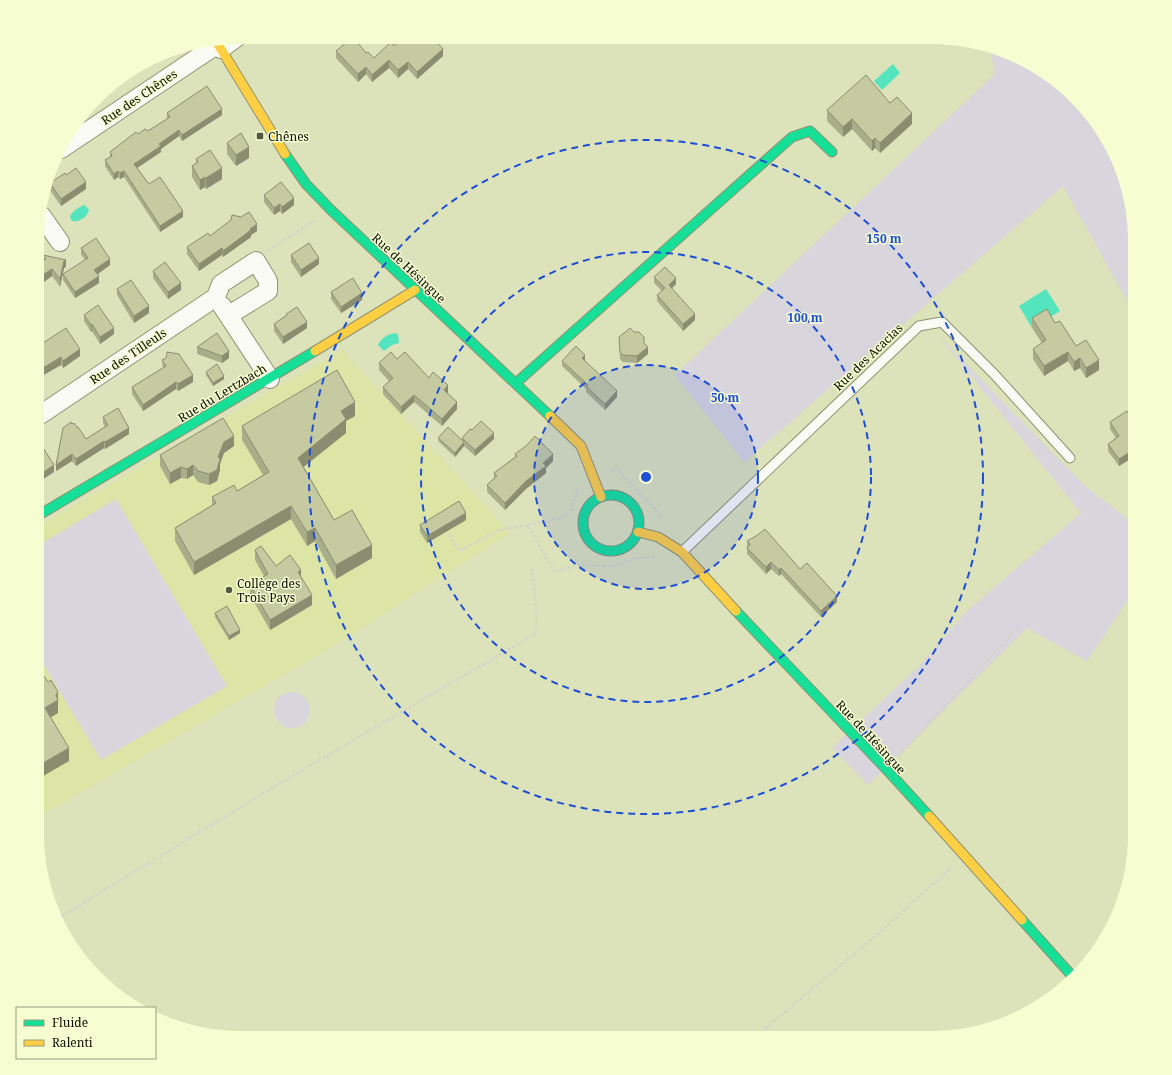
<svg xmlns="http://www.w3.org/2000/svg" width="1172" height="1075" font-family="'Noto Serif',serif">
<style>
.built{fill:#dce5a5}
.green{fill:#d8d5dc}
.water{fill:#54e5bf}
.lines{fill:none;stroke-linecap:round;stroke-linejoin:round}
.lane-casing{stroke:#8e9272;stroke-width:11}
.street-casing{stroke:#8e9272;stroke-width:20}
.fast-casing{stroke:#8e9272;stroke-width:11}
.slow-casing{stroke:#8e9272;stroke-width:11}
.path{stroke:#d4d5c9;stroke-width:2.5;stroke-dasharray:3 2;stroke-linecap:butt}
.lane{stroke:#fafbf4;stroke-width:9}
.street{stroke:#fafbf4;stroke-width:18}
.fast{stroke:#16e098;stroke-width:9}
.slow{stroke:#ffcf43;stroke-width:9}
.wall{fill:#a9ae8a}
.shaded-wall{fill:#8a8d70}
.building{fill:#c5caa0;stroke:#8a8d70}
.ring{fill:none;stroke:#1d4ed8;stroke-width:2;stroke-dasharray:7 5}
.poi-dot{fill:#545841;stroke:#f6fdd1;stroke-width:1.5}
.labels{text-anchor:middle;dominant-baseline:central;stroke-width:3;stroke-linejoin:round;paint-order:stroke}
.street-label{font-size:12px;fill:#0b0e00;stroke:#f6fdd1}
.poi-label{font-size:12px;fill:#0b0e00;stroke:#f6fdd1;text-anchor:start}
.centre{fill:#1d4ed8;stroke:#f6fdd1;stroke-width:2}
.ring-label{font-size:12px;text-anchor:middle;font-weight:bold;fill:#1d4ed8;stroke:#f6fdd1;stroke-width:3;stroke-linejoin:round;paint-order:stroke}
</style>
<rect width="100%" height="100%" fill="#dce2b9"/>
<path class="built" d="M342,350L510,533L330,648L38,817L39,526Z"/>
<path class="green" d="M990,50L1021,58L1084,107L1119,163L1135,228V315L1063,186L744,462L675,375L995,74Z
M939,336L1084,485L1135,525V589L1087,661L1027,628L868,785L832,748L921,664L966,612L1081,513Z
M116,499L227,686L101,760L38,655L39,545Z
M274 710a18 18 0 1 1 36 0a18 18 0 1 1-36 0Z"/>
<path class="water" d="M893,64L900,73L882,90L874,81Z
M85,205L89,210C88,217 77,224 71,220L70,216C73,211 80,206 85,205Z
M1046,289L1060,311L1032,328L1019,306Z
M394,333L398,334L399,343L392,345L384,351L378,345C381,338 387,335 394,333Z"/>
<g class="lines">
<g class="lane-casing">
<path id="lane" d="M682,552L919,326L942,322L994,374L1070,458"/>
</g>
<g class="street-casing">
<path id="street" d="M221,49L236,38
M61,149L218,44
M41,215L60,242
M222,306L270,379
M40,415L216,297L221,284L256,261L268,281V291L229,315"/>
</g>
<g class="fast-casing">
<path id="fast" d="M285,154L306,184L331,210L550,416
M516,383L792,137L810,131L832,152
M583 523a28 28 0 1 1 56 0a28 28 0 1 1-56 0Z
M39,515L315,351
M736,611L887,770L929,816
M1022,920L1073,977"/>
</g>
<g class="slow-casing">
<path id="slow" d="M216,41L285,154
M315,351L415,290
M550,416L581,446L601,497
M638,532L658,537L682,552L736,611
M929,816L1022,920"/>
</g>
<path class="path" d="M267,251L317,219
M610,471L616,468L661,516V519
M528,525L560,518L571,510L577,492V488
M449,535L460,551L498,530L528,525L546,558L555,571L580,565L612,566L637,558L653,557L655,558
M899,756L1012,634L1021,629
M57,919L267,791L535,634L537,623L532,566
M754,1038L872,939L952,867"/>
<use href="#lane" class="lane"/>
<use href="#street" class="street"/>
<use href="#fast" class="fast"/>
<use href="#slow" class="slow"/>
</g>
<path class="wall" d="M441,37V38L437,42L443,56L417,79L408,69L398,78L389,68L372,82L366,74L358,82L336,58V51L366,53L374,58L394,46Z
M890,103L912,124L880,153L875,148L872,151L852,129L843,137L827,121V110Z
M167,113L222,115L182,141L179,136L161,149V152L137,168L149,184L183,217L160,232L124,177L120,179L118,177L114,180L105,166V160L110,157V152L138,134L148,131L167,119Z
M227,143L249,158L236,166L227,154Z
M196,159L222,179L206,189L205,187L200,190L192,177V166L196,163Z
M66,175L86,189L61,206L50,190V183Z
M264,195L294,205L282,214L280,211L274,215L264,202Z
M257,231L251,235V237L223,257L222,255L199,271L187,254V247L210,236Z
M81,248L110,265L97,274L99,283L75,298L63,280V274L85,260L81,254Z
M43,255L66,267L64,268L60,287L52,276L44,282L40,273L41,262L43,261Z
M291,255L319,264L301,277L291,262Z
M153,271L181,290L168,299L153,278Z
M654,277L676,284L672,288L695,320L683,331L657,301V295L662,291L654,283Z
M117,289L149,313L134,323L117,295Z
M331,292L362,300L341,313L331,299Z
M286,314L307,328L283,344L274,331V324L286,316Z
M84,315L114,334L100,344L92,331L91,332L84,321Z
M1032,318L1055,323L1076,346L1099,370L1086,378L1080,368L1074,371L1068,361L1044,376L1033,359V349L1042,343L1032,328Z
M619,337L644,343L648,354L637,363L623,362L620,359Z
M40,345L80,356L63,368L61,365L40,377Z
M197,347L229,358L222,363L197,354Z
M397,359L429,378L448,392L447,393L457,409L442,426L414,402L401,414L383,394V387L389,381L379,370V363Z
M162,360L193,382L178,391L176,389L143,411L132,394V387L163,368Z
M562,361H585L617,397L605,410L586,392V389L562,366Z
M206,372L224,379L213,386L206,375Z
M355,416L346,421V433L304,467L334,520L372,558L336,579L315,541L307,546L291,519L194,575L175,541V528L212,505V497L237,491L263,475L242,440V426Z
M103,417L129,434L105,449L104,448L76,466L72,461L56,471L86,439L105,427L103,423Z
M1110,422L1135,423V456L1119,466L1108,451V444L1116,438L1110,429Z
M472,430L494,439L475,456L464,446L455,457L438,441V438L462,440V438Z
M234,446L224,453L220,464V470L217,481L209,485L198,482L193,475L187,479L181,478L170,484L160,466V455Z
M515,454L553,461L546,468V473L526,489L505,510L487,492V485L494,478V473L515,457Z
M466,520L427,543L420,532V525Z
M747,541L800,569L837,602L821,617L781,574L779,576L771,569L766,574L747,554Z
M255,550L276,566L301,576L312,605L270,630L250,595V585L264,576L255,560Z
M215,613L240,633L229,640L215,617Z"/>
<path class="shaded-wall" d="M434,37H441V38L433,45V38Z
M443,49V56L417,79V72Z
M389,60V68L372,82V75Z
M408,62V69L398,78V70Z
M366,67V74L358,82V74Z
M222,109V115L182,141V135Z
M912,113V124L880,153V143Z
M852,119V129L843,137V127Z
M179,130V136L161,149V152L134,170V164L159,144Z
M875,138V148L872,151V141Z
M249,147V158L236,166V155Z
M222,168V179L206,189V178Z
M118,171V177L114,180V174Z
M124,171V177L120,179V173Z
M205,177V187L200,190V180Z
M86,182V189L61,206V199Z
M294,198V205L282,214V207Z
M280,204V211L274,215V208Z
M183,211V217L160,232V226Z
M257,224V231L251,235V237L223,257V251L250,229Z
M222,248V255L199,271V264Z
M319,258V264L301,277V270Z
M110,259V265L94,277V270Z
M66,260V267L64,268L60,287V279L64,261Z
M52,269V276L44,282V274Z
M99,276V283L75,298V292Z
M676,278V284L669,291V285Z
M181,283V290L168,299V292Z
M362,293V300L341,313V307Z
M149,306V313L134,323V316Z
M695,314V320L683,331V324Z
M307,322V328L283,344V337Z
M92,324V331L91,332V325Z
M114,328V334L100,344V337Z
M648,347V354L637,363V356Z
M80,349V356L63,368V361Z
M229,351V358L222,363V356Z
M1068,352V361L1044,376V366Z
M585,355V361L582,364V358Z
M61,357V365L40,377V370Z
M1080,358V368L1074,371V362Z
M1099,360V370L1086,378V368Z
M193,375V382L178,391V384Z
M224,376V379L213,386V383Z
M176,382V389L143,411V405Z
M448,385V392L444,397V390Z
M617,391V397L605,410V404Z
M414,395V402L401,414V407Z
M355,402V416L346,421V433L298,471V458L341,411Z
M457,402V409L442,426V419Z
M129,428V434L105,449V442Z
M494,433V439L475,456V450Z
M234,436V446L224,453L220,464V470L217,481L209,485V474L218,457L224,442Z
M104,441V448L76,466V459Z
M464,442V446L455,457V453Z
M1135,449V456L1119,466V459Z
M72,454V461L56,471V465Z
M553,454V461L546,468V473L526,489L505,510V503Z
M54,465V472L39,482V475Z
M193,465V475L187,479V469Z
M181,467V478L170,484V473Z
M291,506V519L194,575V562Z
M466,513V520L427,543V536Z
M315,528V541L307,546V532Z
M372,545V558L336,579V565Z
M771,562V569L766,574V567Z
M781,568V574L779,576V570Z
M301,570V580L298,572Z
M312,595V605L270,630V620Z
M837,596V602L821,617V611Z
M240,630V633L229,640V636Z
M58,692V713L45,721V708Z
M69,748V761L38,779V766Z"/>
<path class="building" d="M353,37L366,53L368,52L374,58L391,42L394,46L403,37H434L433,38L443,49L417,72L408,62L398,70L389,60L372,75L366,67L358,74L336,51Z
M866,75L890,103L897,97L912,113L880,143L875,138L872,141L852,119L843,127L827,110Z
M207,86L222,109L182,135L179,130L159,144L161,146L134,164L149,184L160,177L183,211L160,226L124,171L120,173L118,171L114,174L105,160L112,156L110,152L136,132L138,134L145,129L148,131L170,117L167,113Z
M241,133L249,147L236,155L227,143Z
M210,150L222,168L206,178L205,177L200,180L192,166L198,162L196,159Z
M76,168L86,182L61,199L50,183L65,173L66,175Z
M281,182L294,198L282,207L280,204L274,208L264,195Z
M249,212L257,224L250,229L251,230L223,251L222,248L199,264L187,247L208,233L210,236L231,220L232,215L241,217Z
M96,238L110,259L94,270L99,276L75,292L63,274L88,258L81,248Z
M309,243L319,258L301,270L291,255Z
M43,255L66,260L64,261L60,279L52,269L44,274L41,266V262L46,259Z
M165,262L181,283L168,292L153,271Z
M665,267L676,278L669,285L695,314L683,324L657,295L665,288L654,277Z
M353,278L362,293L341,307L331,292Z
M131,280L149,306L134,316L117,289Z
M98,305L114,328L100,337L92,324L91,325L84,315Z
M297,307L307,322L283,337L274,324L287,315L286,314Z
M1047,309L1055,323L1060,321L1076,346L1086,340L1099,360L1086,368L1080,358L1074,362L1068,352L1044,366L1033,349L1046,340L1032,318Z
M66,328L80,349L63,361L61,357L40,370V345Z
M630,328L634,332H639L644,337V343L648,347L637,356L623,355L620,352L619,337Z
M217,333L229,351L222,356L197,347Z
M576,346L585,355L582,358L617,391L605,404L586,386L588,385L562,361Z
M167,352L179,354L193,375L178,384L176,382L143,405L132,387L166,366L162,360L166,358Z
M391,352L397,359L405,352L429,378L433,372L448,385L444,390L457,402L442,419L414,395L401,407L383,387L393,378L379,363Z
M217,364L224,376L213,383L206,372Z
M337,370L355,402L341,411L346,419L298,458L334,520L352,510L372,545L336,565L315,528L307,532L291,506L194,562L175,528L216,503L212,497L234,485L237,491L269,472L242,426Z
M118,408L129,428L105,442L104,441L76,459L72,454L56,465L63,428L71,422L72,424L74,423L77,428L78,427L86,439L108,425L103,417Z
M1127,411L1135,423V449L1119,459L1108,444L1119,436L1110,422Z
M223,418L234,436L224,442L218,457L220,459L217,470L209,474L198,471L193,465L187,469L181,467L170,473L160,455Z
M481,421L494,433L475,450L462,438L470,429L472,430Z
M448,427L464,442L455,453L438,438Z
M535,436L553,454L543,463L546,466L526,481L505,503L487,485L497,476L494,473L517,456L515,454L526,446Z
M40,443L54,465L39,475Z
M459,501L466,513L427,536L420,525Z
M765,529L800,569L807,563L837,596L821,611L781,568L779,570L771,562L766,567L747,548L750,544L747,541L756,536Z
M261,546L276,566L290,555L301,570L298,572L312,595L270,620L250,585L268,574L255,550Z
M227,606L240,630L229,636L215,613Z
M44,676L48,682L51,680L58,692L56,695L58,700L45,708L69,748L38,766V680Z"/>
<circle cx="646" cy="477" r="112" fill="#1d4ed8" fill-opacity=".12"/>
<g class="ring">
<circle cx="646" cy="477" r="112"/>
<circle cx="646" cy="477" r="225"/>
<circle cx="646" cy="477" r="337"/>
</g>
<g class="poi-dot">
<rect x="256" y="132" width="8" height="8" rx="2"/>
<circle cx="229" cy="590" r="4"/>
</g>
<g class="labels">
<g class="street-label">
<text transform="translate(139 97) rotate(-34)">Rue des Chênes</text>
<text transform="translate(409 268) rotate(43)">Rue de Hésingue</text>
<text transform="translate(128 356) rotate(-34)">Rue des Tilleuls</text>
<text transform="translate(868 357) rotate(-44)">Rue des Acacias</text>
<text transform="translate(222 393) rotate(-31)">Rue du Lertzbach</text>
<text transform="translate(871 737) rotate(47)">Rue de Hésingue</text>
</g>
<g class="poi-label">
<text x="268" y="136">Chênes</text>
<text x="237" y="583">Collège des<tspan x="237" dy="14">Trois Pays</tspan></text>
</g>
</g>
<path d="M0 0H1172V1075H0ZM241 44H931A197 197 0 0 1 1128 241V834A197 197 0 0 1 931 1031H241A197 197 0 0 1 44 834V241A197 197 0 0 1 241 44Z" fill="#f6fdd1" fill-rule="evenodd"/>
<circle cx="646" cy="477" r="6" class="centre"/>
<g class="ring-label">
<text x="884" y="243">150 m</text>
<text x="805" y="322">100 m</text>
<text x="725" y="402">50 m</text>
</g>
<rect x="16" y="1007" width="140" height="52" fill="#f6fdd1" stroke="#989d7d"/>
<rect x="24" y="1020" width="20" height="6" fill="#16e098" stroke="#989d7d"/>
<text x="52" y="1027" font-size="12" fill="#0b0e00">Fluide</text>
<rect x="24" y="1040" width="20" height="6" fill="#ffcf43" stroke="#989d7d"/>
<text x="52" y="1047" font-size="12" fill="#0b0e00">Ralenti</text>
</svg>
